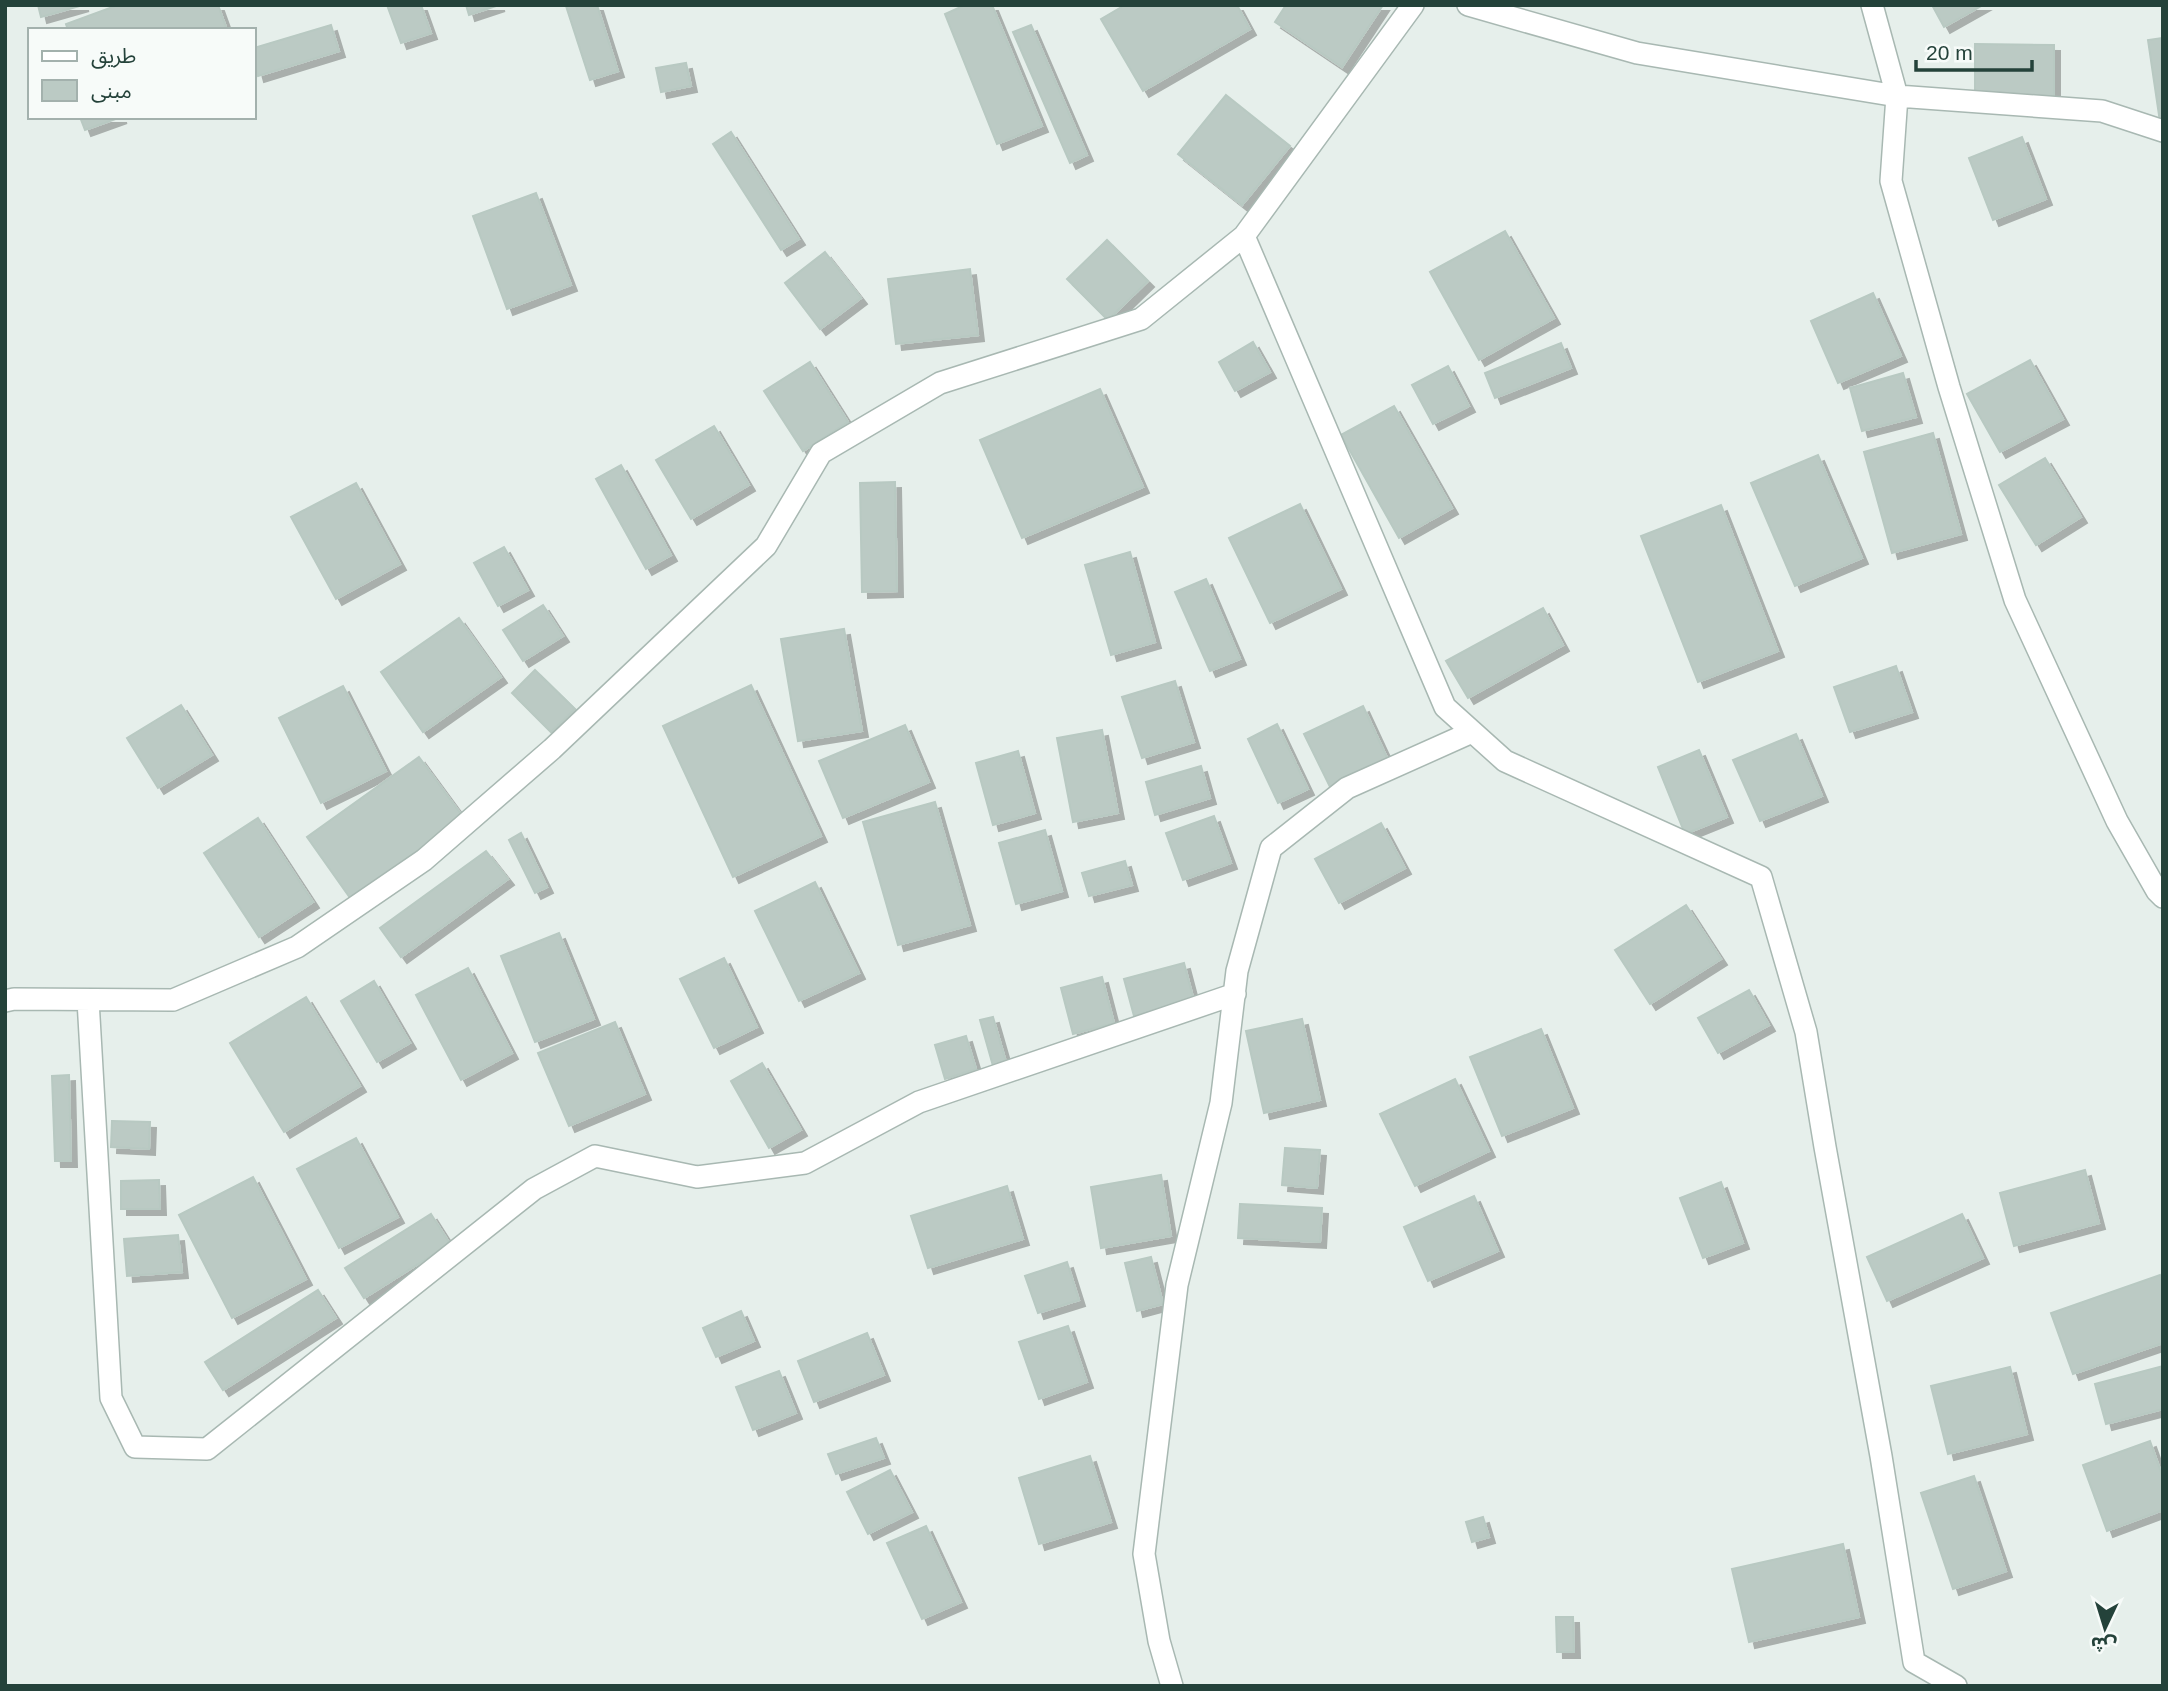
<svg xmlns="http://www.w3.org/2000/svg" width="2168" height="1691" font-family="Helvetica,'Noto Sans Arabic',sans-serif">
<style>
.building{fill:#bbcac4;stroke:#b8c9c2;stroke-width:2;filter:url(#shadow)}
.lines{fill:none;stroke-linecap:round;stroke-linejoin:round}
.street-casing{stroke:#a8b8b2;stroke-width:24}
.street{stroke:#fff;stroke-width:21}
</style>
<defs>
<filter id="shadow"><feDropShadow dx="6" dy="6" stdDeviation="0" flood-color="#0004"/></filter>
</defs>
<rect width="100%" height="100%" fill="#e6efeb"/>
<path class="building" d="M38,5H83L41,17Z
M118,5H218L227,30H68L66,24Z
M387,5H421L431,33L401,43Z
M466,5H499L469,15Z
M570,5H597L618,71L590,80L566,6Z
M965,5H992L1042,126L997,144L945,14Z
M1125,5H1237L1250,29L1143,91L1101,19Z
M1286,5H1383L1342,67L1275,22Z
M1932,5H1983L1944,27Z
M331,25L339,51L258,76L254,61V48Z
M1031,25L1087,155L1070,163L1013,32Z
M2163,38V121L2160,122L2148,40Z
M1975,44L2054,45V102H1975Z
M686,63L691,86L661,92L656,68Z
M1226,95L1290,146L1242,205L1178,154Z
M80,117H121L85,130Z
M731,132L799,239L781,250L713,144Z
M2022,137L2046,199L1993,220L1969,158Z
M536,193L571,285L507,309L473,216Z
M1505,231L1554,318L1479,360L1430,272Z
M1107,240L1148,281L1108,320L1067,279Z
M825,252L861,298L820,329L785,283Z
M970,269L978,335L896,344L888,279Z
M1873,293L1901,356L1838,383L1811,321Z
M1253,342L1270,372L1235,391L1219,362Z
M1561,343L1571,368L1495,398L1485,373Z
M2030,360L2063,419L2000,452L1967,394Z
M810,362L848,422L803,451L764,391Z
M1448,366L1469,406L1433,424L1412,385Z
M1903,373L1916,417L1862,431L1850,388Z
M1100,389L1143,487L1022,538L980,440Z
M1394,406L1452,508L1399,538L1341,435Z
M714,426L749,485L691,519L656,460Z
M1933,433L1961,534L1892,553L1864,452Z
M1818,455L1862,558L1795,586L1751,483Z
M2045,458L2081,517L2036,545L1999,485Z
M621,465L671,555L646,569L596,479Z
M895,482L897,591L862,592L860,483Z
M356,483L400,564L336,599L291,517Z
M1300,504L1341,589L1270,623L1229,538Z
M1721,505L1778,651L1698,682L1641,536Z
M504,547L528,590L498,606L474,563Z
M1130,552L1155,642L1111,655L1085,565Z
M1206,579L1240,659L1210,671L1175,592Z
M543,605L563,636L523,661L503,630Z
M1543,608L1563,645L1468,698L1446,661Z
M459,618L501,677L423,732L381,672Z
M844,629L862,731L798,741L781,639Z
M1896,666L1912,712L1850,732L1834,687Z
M535,670L575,709L551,732L512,693Z
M1175,681L1194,742L1142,758L1122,697Z
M751,685L821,836L733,877L663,726Z
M343,686L386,771L321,803L279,718Z
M181,705L212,755L158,788L127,738Z
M1363,706L1390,764L1332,791L1304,734Z
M1277,724L1308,789L1278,803L1248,739Z
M905,725L929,782L843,818L819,761Z
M1102,730L1118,813L1073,822L1057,738Z
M1796,734L1822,796L1760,821L1733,760Z
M1699,750L1727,817L1685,834L1658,767Z
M1018,751L1035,813L993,825L976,763Z
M419,757L466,821L353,902L307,837Z
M1201,766L1210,798L1155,815L1146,782Z
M935,802L970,925L898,945L863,822Z
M1214,816L1231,863L1183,880L1166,833Z
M258,818L313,902L259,937L204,853Z
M1381,823L1405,868L1339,903L1315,859Z
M1045,830L1062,891L1016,904L999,843Z
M521,833L547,887L535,893L509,840Z
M486,851L508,879L401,957L380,928Z
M1125,861L1132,885L1089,896L1082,873Z
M815,882L859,973L799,1001L755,911Z
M1686,905L1721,959L1650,1004L1615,950Z
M559,933L594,1019L535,1042L501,956Z
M724,958L757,1027L714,1048L680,979Z
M1184,963L1194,1001L1134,1016L1124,979Z
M468,968L512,1053L461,1080L416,995Z
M1102,977L1114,1023L1073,1034L1061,988Z
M374,981L410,1043L377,1062L341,1001Z
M1749,990L1769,1025L1718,1053L1698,1018Z
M306,997L360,1086L284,1132L230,1043Z
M993,1017L1008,1069L995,1073L980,1020Z
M1302,1019L1320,1100L1264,1113L1246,1031Z
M615,1022L645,1094L569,1126L538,1053Z
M1541,1029L1573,1108L1502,1136L1470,1057Z
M966,1036L976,1069L945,1079L935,1045Z
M762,1063L801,1130L769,1148L731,1081Z
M69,1075L71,1161H55L52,1076Z
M1455,1079L1489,1151L1415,1186L1380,1114Z
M112,1121L150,1122L149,1149L111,1147Z
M356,1138L398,1217L339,1248L297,1169Z
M1285,1148L1320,1150L1317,1188L1282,1185Z
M2085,1170L2099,1223L2014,1246L2000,1193Z
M1161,1175L1171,1236L1101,1248L1091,1187Z
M253,1177L306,1279L232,1318L179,1215Z
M159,1180L160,1209H121V1181Z
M1721,1182L1743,1243L1703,1258L1680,1198Z
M1007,1186L1023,1239L928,1268L911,1216Z
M1474,1196L1498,1251L1428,1281L1404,1227Z
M1240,1204L1322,1208L1320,1242L1238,1238Z
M431,1214L450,1244L364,1298L345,1268Z
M1962,1214L1983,1258L1887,1301L1867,1257Z
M178,1235L182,1272L127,1276L124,1239Z
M1151,1257L1163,1304L1137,1311L1125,1263Z
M1067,1262L1079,1300L1038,1313L1025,1276Z
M2160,1275L2163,1283V1343L2073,1374L2051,1313Z
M318,1290L336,1318L223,1390L205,1362Z
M741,1311L754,1341L716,1357L703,1328Z
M1068,1326L1087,1382L1039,1399L1019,1342Z
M867,1333L884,1375L814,1402L798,1361Z
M2163,1366V1409L2106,1424L2095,1384Z
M2010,1367L2027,1434L1948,1454L1931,1386Z
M779,1371L796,1413L753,1430L736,1387Z
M876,1438L884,1458L836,1474L828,1454Z
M2150,1441L2163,1478V1510L2107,1531L2083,1465Z
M1090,1456L1111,1522L1039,1544L1019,1478Z
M890,1470L912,1512L868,1534L847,1492Z
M1974,1476L2006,1571L1953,1589L1921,1493Z
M1483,1517L1489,1537L1472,1542L1466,1522Z
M926,1526L961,1602L922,1619L887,1543Z
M1843,1544L1859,1617L1749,1642L1732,1569Z
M1556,1617H1573L1574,1652H1557Z"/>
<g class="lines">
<g class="street-casing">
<path id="street" d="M1468,5L1637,53L1897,96L2102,111L2163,131
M1872,5L1897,96L1891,181L1949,387L2015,600L2117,821L2157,891L2163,897
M1244,236L1445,707L1505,761L1761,877L1806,1032L1825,1147L1881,1456L1914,1662L1956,1686
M88,1000L111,1398L135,1447L207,1449L534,1189L595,1156L697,1177L805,1163L919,1102L1235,994
M5,1001L14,999L173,1000L297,947L424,860L552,749L766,546L821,453L940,383L1141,319L1244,236L1413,5
M1172,1686L1159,1641L1144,1554L1177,1285L1221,1103L1237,971L1271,848L1347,788L1472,732"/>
</g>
<use href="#street" class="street"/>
</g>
<rect width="2168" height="1691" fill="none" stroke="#24423a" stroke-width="14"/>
<rect x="28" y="28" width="228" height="91" fill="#f7fbf9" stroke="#a3b1ad" stroke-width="2"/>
<rect x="42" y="51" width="35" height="10" fill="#ffffff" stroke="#a3b1ad" stroke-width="2"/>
<text x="91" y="63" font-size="21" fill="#24423a">طريق</text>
<rect x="42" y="80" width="35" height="21" fill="#bbcac4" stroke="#a3b1ad" stroke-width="2"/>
<text x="91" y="98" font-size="21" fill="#24423a">مبنى</text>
<g transform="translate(2105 1628) rotate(184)" stroke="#f7fbf9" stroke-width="5" paint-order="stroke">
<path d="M0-5L12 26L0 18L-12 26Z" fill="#24423a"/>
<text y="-10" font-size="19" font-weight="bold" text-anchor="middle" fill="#24423a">ش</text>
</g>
<path d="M1916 60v10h116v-10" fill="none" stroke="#24423a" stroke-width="3.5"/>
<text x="1926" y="60" font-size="21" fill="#24423a" stroke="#f7fbf9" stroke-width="5" paint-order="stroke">20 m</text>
</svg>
